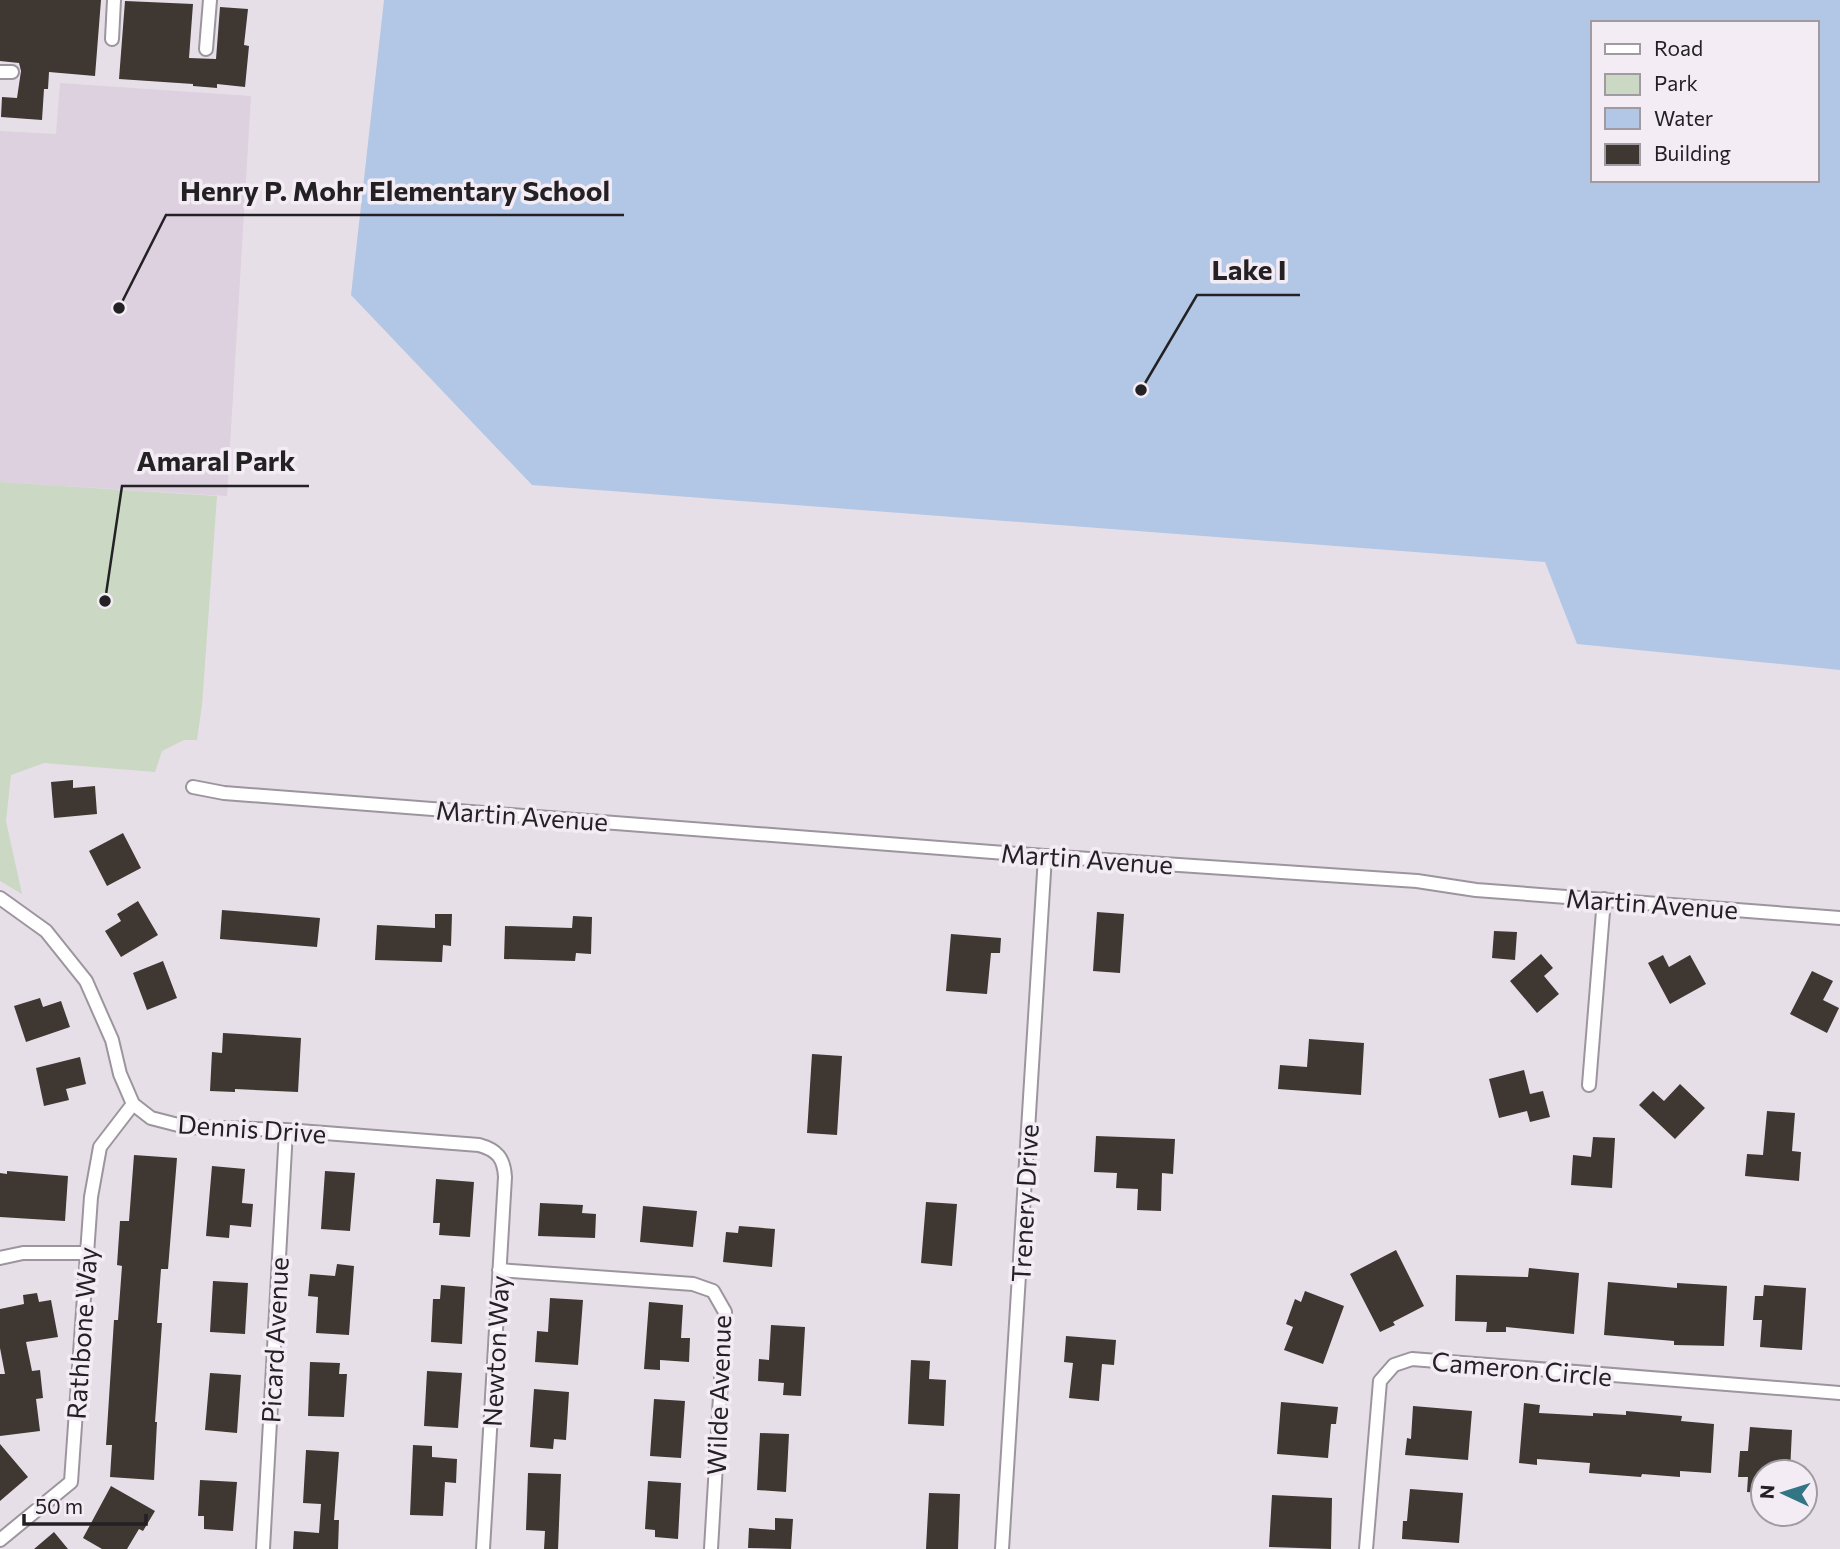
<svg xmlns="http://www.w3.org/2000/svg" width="1840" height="1549" font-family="Commissioner,sans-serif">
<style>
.built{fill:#ddd0df}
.green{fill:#cbd8c3}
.water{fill:#b2c7e5;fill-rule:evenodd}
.building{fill:#3f3731}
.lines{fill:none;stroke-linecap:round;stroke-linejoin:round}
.minor-casing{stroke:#9c959d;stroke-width:16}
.minor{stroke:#fff;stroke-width:12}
.labels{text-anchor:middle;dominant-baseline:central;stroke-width:7;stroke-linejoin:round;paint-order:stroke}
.street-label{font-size:26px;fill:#232124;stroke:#f4ecf5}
.leader{fill:none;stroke:#232124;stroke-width:2.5}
.callout-dot{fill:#232124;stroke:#f4ecf5;stroke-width:2.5}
.callout-label{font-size:28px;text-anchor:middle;font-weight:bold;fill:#232124;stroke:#f4ecf5;stroke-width:7;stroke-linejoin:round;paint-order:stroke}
</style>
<rect width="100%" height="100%" fill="#e7dfe8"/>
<path class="built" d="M60,83L251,96L227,496L0,482V131L56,134Z"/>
<path class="green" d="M0,482L217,496L202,705L197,740H184L162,751L155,772L44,763L11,775L6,821L22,894L0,881Z"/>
<path class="water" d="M384,0H1840V670L1577,644L1545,562L532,485L351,295ZM1593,23H1817V180H1593Z"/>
<path class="building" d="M0,0H101L95,76L49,72L48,89H44L42,120L1,117L2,97L17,98L21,71L19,63L0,61Z
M125,1L193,4L189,58L216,59L220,7L248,9L244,45L249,46L245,87L217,84V88L193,86V84L119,79Z
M73,780V788L95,786L97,814L54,818L51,782Z
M123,833L141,868L107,886L89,851Z
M138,901L158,935L121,957L105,931L121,921L117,914Z
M222,910L320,918L317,947L220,939Z
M1097,912L1124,914L1120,973L1093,971Z
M435,914H452L451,946L443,945L442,962L375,960L377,925L435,928Z
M573,916L592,917L591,954L576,953L575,961L504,959L505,926L572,928Z
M1494,931L1517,932L1515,960L1492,958Z
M951,934L1001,938L1000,953H991L987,994L946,991Z
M1541,954L1553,968L1544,976L1559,994L1537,1013L1510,981Z
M1663,955L1669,967L1690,955L1706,984L1670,1004L1648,963Z
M163,961L177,998L147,1010L133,973Z
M1812,971L1833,981L1823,1000L1839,1008L1827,1033L1790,1014Z
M40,998L43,1007L61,1001L70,1027L26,1042L14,1006Z
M223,1033L301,1038L298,1092L235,1089V1092L210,1091L212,1052L222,1053Z
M1309,1039L1364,1043L1361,1095L1278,1089L1280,1065L1307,1067Z
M812,1054L842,1056L837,1135L807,1133Z
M80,1057L86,1084L66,1089L69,1100L44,1106L36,1068Z
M1524,1070L1530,1094L1543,1091L1550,1117L1530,1122L1527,1111L1499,1118L1489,1079Z
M1680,1084L1705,1108L1675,1139L1639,1105L1653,1091L1664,1101Z
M1767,1111L1795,1113L1792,1151L1801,1152L1799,1181L1745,1176L1747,1154L1763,1155Z
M1096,1136L1175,1139L1173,1174L1162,1173L1161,1211L1137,1210L1138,1189L1116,1188L1117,1173L1094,1172Z
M1593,1137L1615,1138L1612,1188L1571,1185L1573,1155L1591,1157Z
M134,1155L177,1158L168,1269H161L157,1323H162L155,1422H157L154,1480L110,1477L112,1445H106L114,1320H118L122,1266L117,1265L120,1221H129Z
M212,1166L245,1169L242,1203L253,1204L251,1227L230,1225L229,1238L206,1236Z
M7,1171L68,1176L65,1221L0,1217V1173L7,1174Z
M325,1171L355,1173L350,1231L321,1229Z
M436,1179L474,1182L470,1237L439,1235L440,1223H433Z
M926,1202L957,1204L952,1266L921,1263Z
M540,1203L583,1205L582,1213L596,1214L595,1238L538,1236Z
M643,1206L697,1211L693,1247L640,1242Z
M739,1226L775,1229L772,1267L723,1262L726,1232L738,1233Z
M1396,1250L1424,1306L1393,1322L1395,1325L1380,1332L1350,1274Z
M337,1264L354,1266L349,1335L316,1333L318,1297L308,1296L310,1274L335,1276Z
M1529,1268L1579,1273L1574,1334L1506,1327V1332H1486L1487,1322L1455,1321L1456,1275L1528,1277Z
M213,1281L248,1283L245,1334L210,1332Z
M1608,1282L1677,1288V1283L1727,1286L1724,1346L1674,1345V1341L1604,1335Z
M441,1285L465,1287L462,1344L431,1342L433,1299H440Z
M1764,1285L1806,1288L1802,1350L1760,1347L1762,1320H1753L1755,1296H1763Z
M1305,1291L1344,1306L1323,1364L1284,1350L1293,1327L1286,1324L1295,1299L1301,1302Z
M37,1293L39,1302L51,1300L58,1337L26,1342L32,1371L40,1370L43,1398L36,1399L40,1431L0,1436V1374H5L0,1348V1309L24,1304L23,1295Z
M550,1298L583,1300L578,1365L535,1362L537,1331L548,1332Z
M649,1302L683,1305L681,1338H690L689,1362L660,1360V1370L644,1369Z
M771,1325L805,1327L801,1396L783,1395L784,1383L758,1381L759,1359L769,1360Z
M1066,1336L1116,1340L1114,1365L1102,1364L1099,1401L1069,1398L1073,1363L1064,1362Z
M911,1360L930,1361L929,1379L946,1380L944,1426L908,1424Z
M310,1362L340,1363L339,1374H347L344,1417L308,1416Z
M427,1371L462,1373L458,1428L424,1426Z
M210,1373L241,1375L237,1433L205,1430Z
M534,1389L569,1392L566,1440L554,1439L553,1449L530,1447Z
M654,1399L685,1401L681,1458L650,1456Z
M1281,1402L1338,1407L1336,1424H1331L1328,1458L1277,1454Z
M1524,1403L1540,1405L1539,1413L1593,1416V1413L1626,1415V1411L1682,1416L1681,1421L1714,1424L1711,1473L1680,1471V1477L1642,1474L1641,1477L1589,1473L1590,1463L1537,1459V1465L1519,1463Z
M1413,1406L1472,1411L1468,1460L1405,1455L1407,1438L1411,1439Z
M1750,1427L1792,1430L1790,1472H1763V1493L1747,1492L1748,1477H1738L1740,1451H1748Z
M760,1433L789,1434L786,1492L757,1490Z
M0,1444L28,1477L0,1501Z
M413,1445L432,1446V1457L457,1459L456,1483L445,1482L443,1516L410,1515Z
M306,1450L339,1452L334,1520H339L338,1549H293L294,1531L319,1533L321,1504L303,1503Z
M528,1473L561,1474L558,1549H544L545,1531L526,1530Z
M200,1480L237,1482L233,1531L204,1529V1516H198Z
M648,1481L681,1483L678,1539L655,1537V1530L645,1529Z
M111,1486L155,1511L143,1531L139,1529L127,1549H102L83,1538Z
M1410,1489L1463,1493L1459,1543L1402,1539L1403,1521H1407Z
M929,1493L960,1494L958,1549H926Z
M1272,1495L1332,1498L1331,1549L1269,1547Z
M775,1518L793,1519L791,1549L748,1548L749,1528L775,1530Z
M54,1532L68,1549H34Z"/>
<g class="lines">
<g class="minor-casing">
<path id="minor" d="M112,39L114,0
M206,49L210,0
M0,72H12
M193,787L224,793L1045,856L1417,881L1476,890L1840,918
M0,898L46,931L86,981L112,1040L120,1074L133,1104L151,1118L186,1127L286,1130L479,1145C497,1150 504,1158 505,1177L483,1549
M1589,1085L1604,899
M0,1258L23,1253H86
M499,1270L693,1284L713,1291L725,1312L711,1549
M0,1540L71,1482L91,1197L100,1147L133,1104
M263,1549L286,1130
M1002,1549L1045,856
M1366,1549L1380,1381L1394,1365L1412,1359L1840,1393"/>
</g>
<use href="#minor" class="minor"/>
</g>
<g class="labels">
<g class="street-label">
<text transform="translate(522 815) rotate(4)">Martin Avenue</text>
<text transform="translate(1087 858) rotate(4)">Martin Avenue</text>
<text transform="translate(1652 903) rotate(4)">Martin Avenue</text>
<text transform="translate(252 1128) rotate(4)">Dennis Drive</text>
<text transform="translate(1024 1203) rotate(-87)">Trenery Drive</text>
<text transform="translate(81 1333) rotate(-86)">Rathbone Way</text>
<text transform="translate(274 1340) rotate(-87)">Picard Avenue</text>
<text transform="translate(495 1351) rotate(-87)">Newton Way</text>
<text transform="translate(1522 1368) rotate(5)">Cameron Circle</text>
<text transform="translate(718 1395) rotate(-88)">Wilde Avenue</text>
</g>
</g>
<path class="leader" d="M119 308L166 215H624M1141 390L1197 295H1300M105 601L122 486H309"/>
<g class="callout-dot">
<circle cx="119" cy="308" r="7"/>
<circle cx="1141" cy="390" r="7"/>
<circle cx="105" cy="601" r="7"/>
</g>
<g class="callout-label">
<text x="395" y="201">Henry P. Mohr Elementary School</text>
<text x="1249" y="280">Lake I</text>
<text x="216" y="471">Amaral Park</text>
</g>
<rect x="1591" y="21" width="228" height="161" fill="#f4ecf5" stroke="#a09ba1" stroke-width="2"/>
<rect x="1605" y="44" width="35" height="10" fill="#ffffff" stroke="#a09ba1" stroke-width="2"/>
<text x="1654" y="56" font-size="21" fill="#232124">Road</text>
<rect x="1605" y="74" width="35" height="21" fill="#cbd8c3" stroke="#a09ba1" stroke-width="2"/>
<text x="1654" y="91" font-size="21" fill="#232124">Park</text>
<rect x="1605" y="108" width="35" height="21" fill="#b2c7e5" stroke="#a09ba1" stroke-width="2"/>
<text x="1654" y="126" font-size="21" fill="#232124">Water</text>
<rect x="1605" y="144" width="35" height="21" fill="#3f3731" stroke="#a09ba1" stroke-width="2"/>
<text x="1654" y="161" font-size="21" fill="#232124">Building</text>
<g transform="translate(1784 1493) rotate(274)"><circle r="33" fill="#f4ecf5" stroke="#a09ba1" stroke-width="2"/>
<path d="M0-5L12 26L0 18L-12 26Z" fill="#327685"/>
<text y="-10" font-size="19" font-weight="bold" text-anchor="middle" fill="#232124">N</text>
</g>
<path d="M24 1514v10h122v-10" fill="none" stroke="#232124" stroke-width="3.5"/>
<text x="35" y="1514" font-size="21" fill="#232124" stroke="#f4ecf5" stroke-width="5" paint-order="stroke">50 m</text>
</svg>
